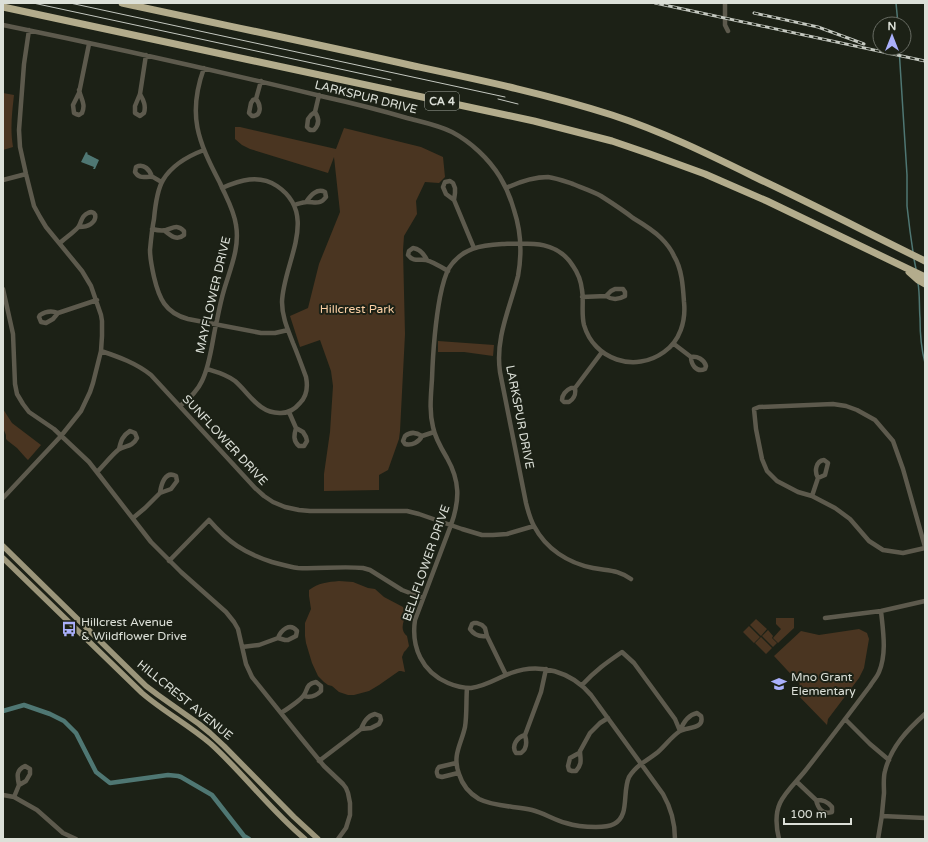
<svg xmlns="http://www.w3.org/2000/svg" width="928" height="842" font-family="'Varela Round',sans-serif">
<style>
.green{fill:#4a3521}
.water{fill:#4f7773}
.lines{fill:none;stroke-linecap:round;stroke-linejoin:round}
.stream{stroke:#4f7773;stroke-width:1.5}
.canal{stroke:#4f7773;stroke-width:4.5}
.minor{stroke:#5d5a4d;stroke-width:4.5}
.major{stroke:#9b957a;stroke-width:5.5}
.highway{stroke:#b3ac8c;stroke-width:7}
.tram{stroke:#c4c8c0;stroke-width:1}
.rail-casing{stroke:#c4c8c0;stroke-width:3}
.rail{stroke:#1c2116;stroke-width:1.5;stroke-dasharray:4.5;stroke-linecap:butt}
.labels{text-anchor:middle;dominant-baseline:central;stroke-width:4;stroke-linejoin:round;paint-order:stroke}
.shield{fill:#1c2116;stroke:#a2a79e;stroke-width:1}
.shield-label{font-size:11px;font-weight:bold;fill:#dce0d8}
.street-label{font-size:12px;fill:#dce0d8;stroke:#1c2116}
.park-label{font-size:12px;fill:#fcd0a5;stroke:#1c2116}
.poi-label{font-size:12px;fill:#dce0d8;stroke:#1c2116;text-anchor:start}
</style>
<rect width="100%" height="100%" fill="#1c2116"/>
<path class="green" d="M3,93L14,95C12,113 10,129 13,147L3,150Z
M235,127H240L336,149L344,128L421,147L443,157L445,177L439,183L425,182L416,201L417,214L404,236L403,250L405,334L400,431L399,439L388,470L379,475V490L324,491V474L330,432L333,386L331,371L320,340L300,347L290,316L308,308L319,264L340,212L334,157L328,173L250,149L242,145L235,139Z
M438,341L494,345L493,356L464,352H438Z
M3,409L12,423L41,445L28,460L25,457L17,448L8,441L6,439V435L3,428Z
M339,581L353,582L368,588L375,589L384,597L403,607L406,613C404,621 399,630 407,636L409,646L406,650L404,652L402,657L405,672L401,671H399L379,685L369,691L354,695H348L339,692L332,686L328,685L324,682L318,676L312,663L306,643L305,636V623L311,609L309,596V590C318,583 328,582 339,581Z
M776,618H794V628L778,643L773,638L781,629L776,624Z
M756,619L767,629L761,636L750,625Z
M749,626L760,637L754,643L743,632Z
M859,629L867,633L869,639L864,668L859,678L828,719L827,725L793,690L800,684L774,656L801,631L819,635Z
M768,630L773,636L772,638L777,643L773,647L762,636Z
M761,637L772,648L766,654L755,643Z"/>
<path class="water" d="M86,152L88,153L87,154L99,160L95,169H93L94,167L81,162Z"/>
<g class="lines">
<path class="stream" d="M896,3L898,24
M899,48L907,175V206L910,231L913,252
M914,259L916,269
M918,283C920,295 919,306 920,318C920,333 921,348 925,363"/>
<path class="canal" d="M3,711L24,705L50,714L64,721L76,733L96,772L110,783L168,775L178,776L181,777L212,795L244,836L249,839"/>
<path class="minor" d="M725,3V25L728,31
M3,25C111,47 218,71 325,97C352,103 380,110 407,118C422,122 438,125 452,132C471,142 489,159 500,177C506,187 511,199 514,210C521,231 522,254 518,276C510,308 495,338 500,372L526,503C528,511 530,519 534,526C546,549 568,563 593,568C608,571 617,569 631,579
M79,90C81,99 86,104 82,113L79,115L76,114L74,113L73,105L79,93L89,44
M140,94C144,101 146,106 144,113L140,116L135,113V106L140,94L146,55
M256,99C261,105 262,116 252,116L249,113L251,103L253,100L256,99L261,81
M315,112C319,118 320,124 314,130H310L307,127L308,119L311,115L315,112L319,95
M204,150C188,156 172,165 163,180C157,190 155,208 154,219C152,229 151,239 150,250C150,259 152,268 154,277C159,298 165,313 188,319L261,333H275L288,330
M152,177C150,170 144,163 136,167L135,172C140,180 145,176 153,177C155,178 159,181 162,182
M3,180L26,174
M506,188C519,182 533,177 548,177C556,178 564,181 573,184C582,188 592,191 601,196C612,203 623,210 633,218C643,224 653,230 661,238C666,243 671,249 674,256C682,269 683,287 684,302C686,321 680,341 664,352C635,373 594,360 584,325C581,313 584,301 582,290C581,281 578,273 573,266C557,240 529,243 502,244C481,245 462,248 449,268C444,277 442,287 440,297C435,324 433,351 432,379C431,395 429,411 433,427C435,438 441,448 447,458C460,481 460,500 451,525L415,620C411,647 422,672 448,683C455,686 463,688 471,688C487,686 497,678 511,673C540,662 572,672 591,695L663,794C671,808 675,823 675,839
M454,200L446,194L443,187L445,182L450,181L453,183L455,188V193L454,200L474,248
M294,205C298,204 303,202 307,202C315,202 320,205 326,197L325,192C317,188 311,195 306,202
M152,229C156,230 162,231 166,230C173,228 177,224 184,231V235C177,241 171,236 165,231
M60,243C64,239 77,230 79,226C82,221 81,216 88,213C98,208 100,227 79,227
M427,260C424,254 420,249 413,248L409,251L408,255C413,262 419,259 426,260C431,261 443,268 448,271
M3,289L13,334L15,384L17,394L23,404L29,412L54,429L89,462L151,542L181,572L226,612L234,622L238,629L246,664L252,677L301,738L324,766L343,784L346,788L348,793L350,803V815L346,828L338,839
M615,289H623L625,292V296C618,300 612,300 606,296L611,291Z
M582,297L606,296
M58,313C51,310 46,311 40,315L39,317L41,322L46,323L53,319L58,313L97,300
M674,344L691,357
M101,351C119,357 136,363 151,375L255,488L264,496L273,502L285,507L299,510L310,511H407L419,514L462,529L482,535H493L507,534L534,526
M691,357C697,356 704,359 706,366L705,369C696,373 691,364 691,357Z
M207,369C217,372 226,374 235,381C250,394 259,414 281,413C289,413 295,409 300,403C307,396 308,387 306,377C302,366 298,355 293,343C288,330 282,317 282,302C283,263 320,215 277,186C259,174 240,180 222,188
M571,388H575C576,394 575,398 569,402H564L562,400C562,395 566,390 571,388Z
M575,388L602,352
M180,406C189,399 197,392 202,381C211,363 212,340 217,320C219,310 221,300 224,290C230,269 240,248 236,225C234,210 226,197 220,183C198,141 187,115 204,68
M289,412L296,428L303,432L306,437L307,441L304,446H299C293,441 294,435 296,428
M422,436C416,432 410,432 405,436L403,441L405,444C412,446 419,442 422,436L434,432
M97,472C104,465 111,456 118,450C125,445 132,448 137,438L135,433L130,431C122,436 121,441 119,449
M812,496L818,478C814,471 816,461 824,460L828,463L825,475L818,478
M3,498L61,436L81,411L90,392L93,383L101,351L102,336V321L101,315L91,286L82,271L46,227L40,217L34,206L26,174L20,147L19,130L24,64L29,30
M133,518L145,508L160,493L171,489L177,481L176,476C165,470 161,485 160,493
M925,547L903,469L893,441L875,420L857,410L846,406L833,404L759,407L754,409L756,429L762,459L767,471L777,481L798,492L812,496L835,508L850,519L869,541L883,550L903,553L925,548
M169,561L209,520C228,542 244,553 272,562C280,564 289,567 298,568C320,569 341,566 363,568L370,570L402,590L423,598
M825,618L881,611L925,601
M487,636C480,637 474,635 470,629L472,624L474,623H477L482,625L485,628L487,636L506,675
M242,647L259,645L278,638L285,640H288L296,636L297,631C290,622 281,630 278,638
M582,685C596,670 606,663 622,652L634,663L675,719L680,731
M467,688C466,700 467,715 465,727C461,745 452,755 459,774C462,784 469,793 479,799C495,807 515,806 532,810C544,813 554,820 566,823C575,826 586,827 596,827C602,827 608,827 614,824C630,816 622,792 629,777C632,772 636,768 641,764C647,760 653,756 658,752C666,745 671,737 680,731C687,727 705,729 701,716L697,713C688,715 683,723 680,731
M281,713C286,710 302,699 304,695C308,689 306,684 316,682L321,686V691C316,696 311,698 304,696
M845,719L870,744L889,760
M525,735C517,737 511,746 516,753H521C527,749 527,742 525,735L541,692L546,669
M580,751C580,759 583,763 576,771H572L569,770L568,766L570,758L579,753L590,733L600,723L608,718
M319,761L361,729L371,728L379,724L381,720L380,716L375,714C367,716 364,722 361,729
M456,763L439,767C436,770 436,772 438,776L442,777L458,773
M797,782L816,800
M3,795L14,797L37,810L63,833L76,839
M14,797L19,785L26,781L30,774V769L25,766C16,770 17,776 19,785
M816,800C823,800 827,801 832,807V812C822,815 818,808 816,800Z
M882,816L925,818
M779,839C776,827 775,814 780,803C785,792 797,781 805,771C827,743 849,714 870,686C873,681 877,677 879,672C887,653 883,631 881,611
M878,839C881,824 883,809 884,793C884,786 883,778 885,771C891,747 907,730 925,714"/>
<path class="major" d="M3,546L146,686L158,695L199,724L210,733L224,746L294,817L318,839
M3,558L142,693C164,712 189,725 211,744C244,774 271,811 305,839"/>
<path class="highway" d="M122,3C219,24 317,44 414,66C480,80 547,94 612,115C664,132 712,156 761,180C816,206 870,234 925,261
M3,7L534,121L612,141L650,154L705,174L767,201L925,277
M909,272L918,280L925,284"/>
<path class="tram" d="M33,3L391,80
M70,3L505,97
M498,99L518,104"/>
<g class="rail-casing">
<path id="rail" d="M655,3L925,61
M754,13L818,27L864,44"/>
</g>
<use href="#rail" class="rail"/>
</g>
<defs>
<g id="bus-bare" transform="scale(1.2)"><path d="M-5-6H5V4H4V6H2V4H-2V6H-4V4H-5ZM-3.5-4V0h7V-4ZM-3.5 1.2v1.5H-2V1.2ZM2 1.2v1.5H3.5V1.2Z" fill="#aab0fc" stroke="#1c2116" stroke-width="2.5" paint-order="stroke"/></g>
<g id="school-bare" transform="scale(1.2)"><path d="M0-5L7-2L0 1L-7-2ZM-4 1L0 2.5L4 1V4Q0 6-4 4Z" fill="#aab0fc" stroke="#1c2116" stroke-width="2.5" paint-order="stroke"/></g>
</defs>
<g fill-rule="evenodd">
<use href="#bus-bare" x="69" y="629"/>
<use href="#school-bare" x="779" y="684"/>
</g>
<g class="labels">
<rect class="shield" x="425" y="92" width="34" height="18" rx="3"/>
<g class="shield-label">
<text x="442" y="101">CA 4</text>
</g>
<g class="street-label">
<text transform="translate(366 97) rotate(14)">LARKSPUR DRIVE</text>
<text transform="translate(213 295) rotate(-77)">MAYFLOWER DRIVE</text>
<text transform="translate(520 417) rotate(79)">LARKSPUR DRIVE</text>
<text transform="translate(225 440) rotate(47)">SUNFLOWER DRIVE</text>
<text transform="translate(426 563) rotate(-71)">BELLFLOWER DRIVE</text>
<text transform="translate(185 700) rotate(39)">HILLCREST AVENUE</text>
</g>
<g class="park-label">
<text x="357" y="309">Hillcrest Park</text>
</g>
<g class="poi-label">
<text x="81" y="622">Hillcrest Avenue<tspan x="81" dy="14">&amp; Wildflower Drive</tspan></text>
<text x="791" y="677">Mno Grant<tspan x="791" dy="14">Elementary</tspan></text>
</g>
</g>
<rect width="928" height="842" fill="none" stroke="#dce0d8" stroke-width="8"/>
<g transform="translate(892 36)"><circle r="19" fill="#1c2116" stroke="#696d64"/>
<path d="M0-3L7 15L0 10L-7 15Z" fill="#aab0fc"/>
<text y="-6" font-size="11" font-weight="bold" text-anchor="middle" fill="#dce0d8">N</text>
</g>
<path d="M784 818v6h67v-6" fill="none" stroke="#dce0d8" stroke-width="2"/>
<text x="790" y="818" font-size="12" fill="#dce0d8" stroke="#1c2116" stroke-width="3" paint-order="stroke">100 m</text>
</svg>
